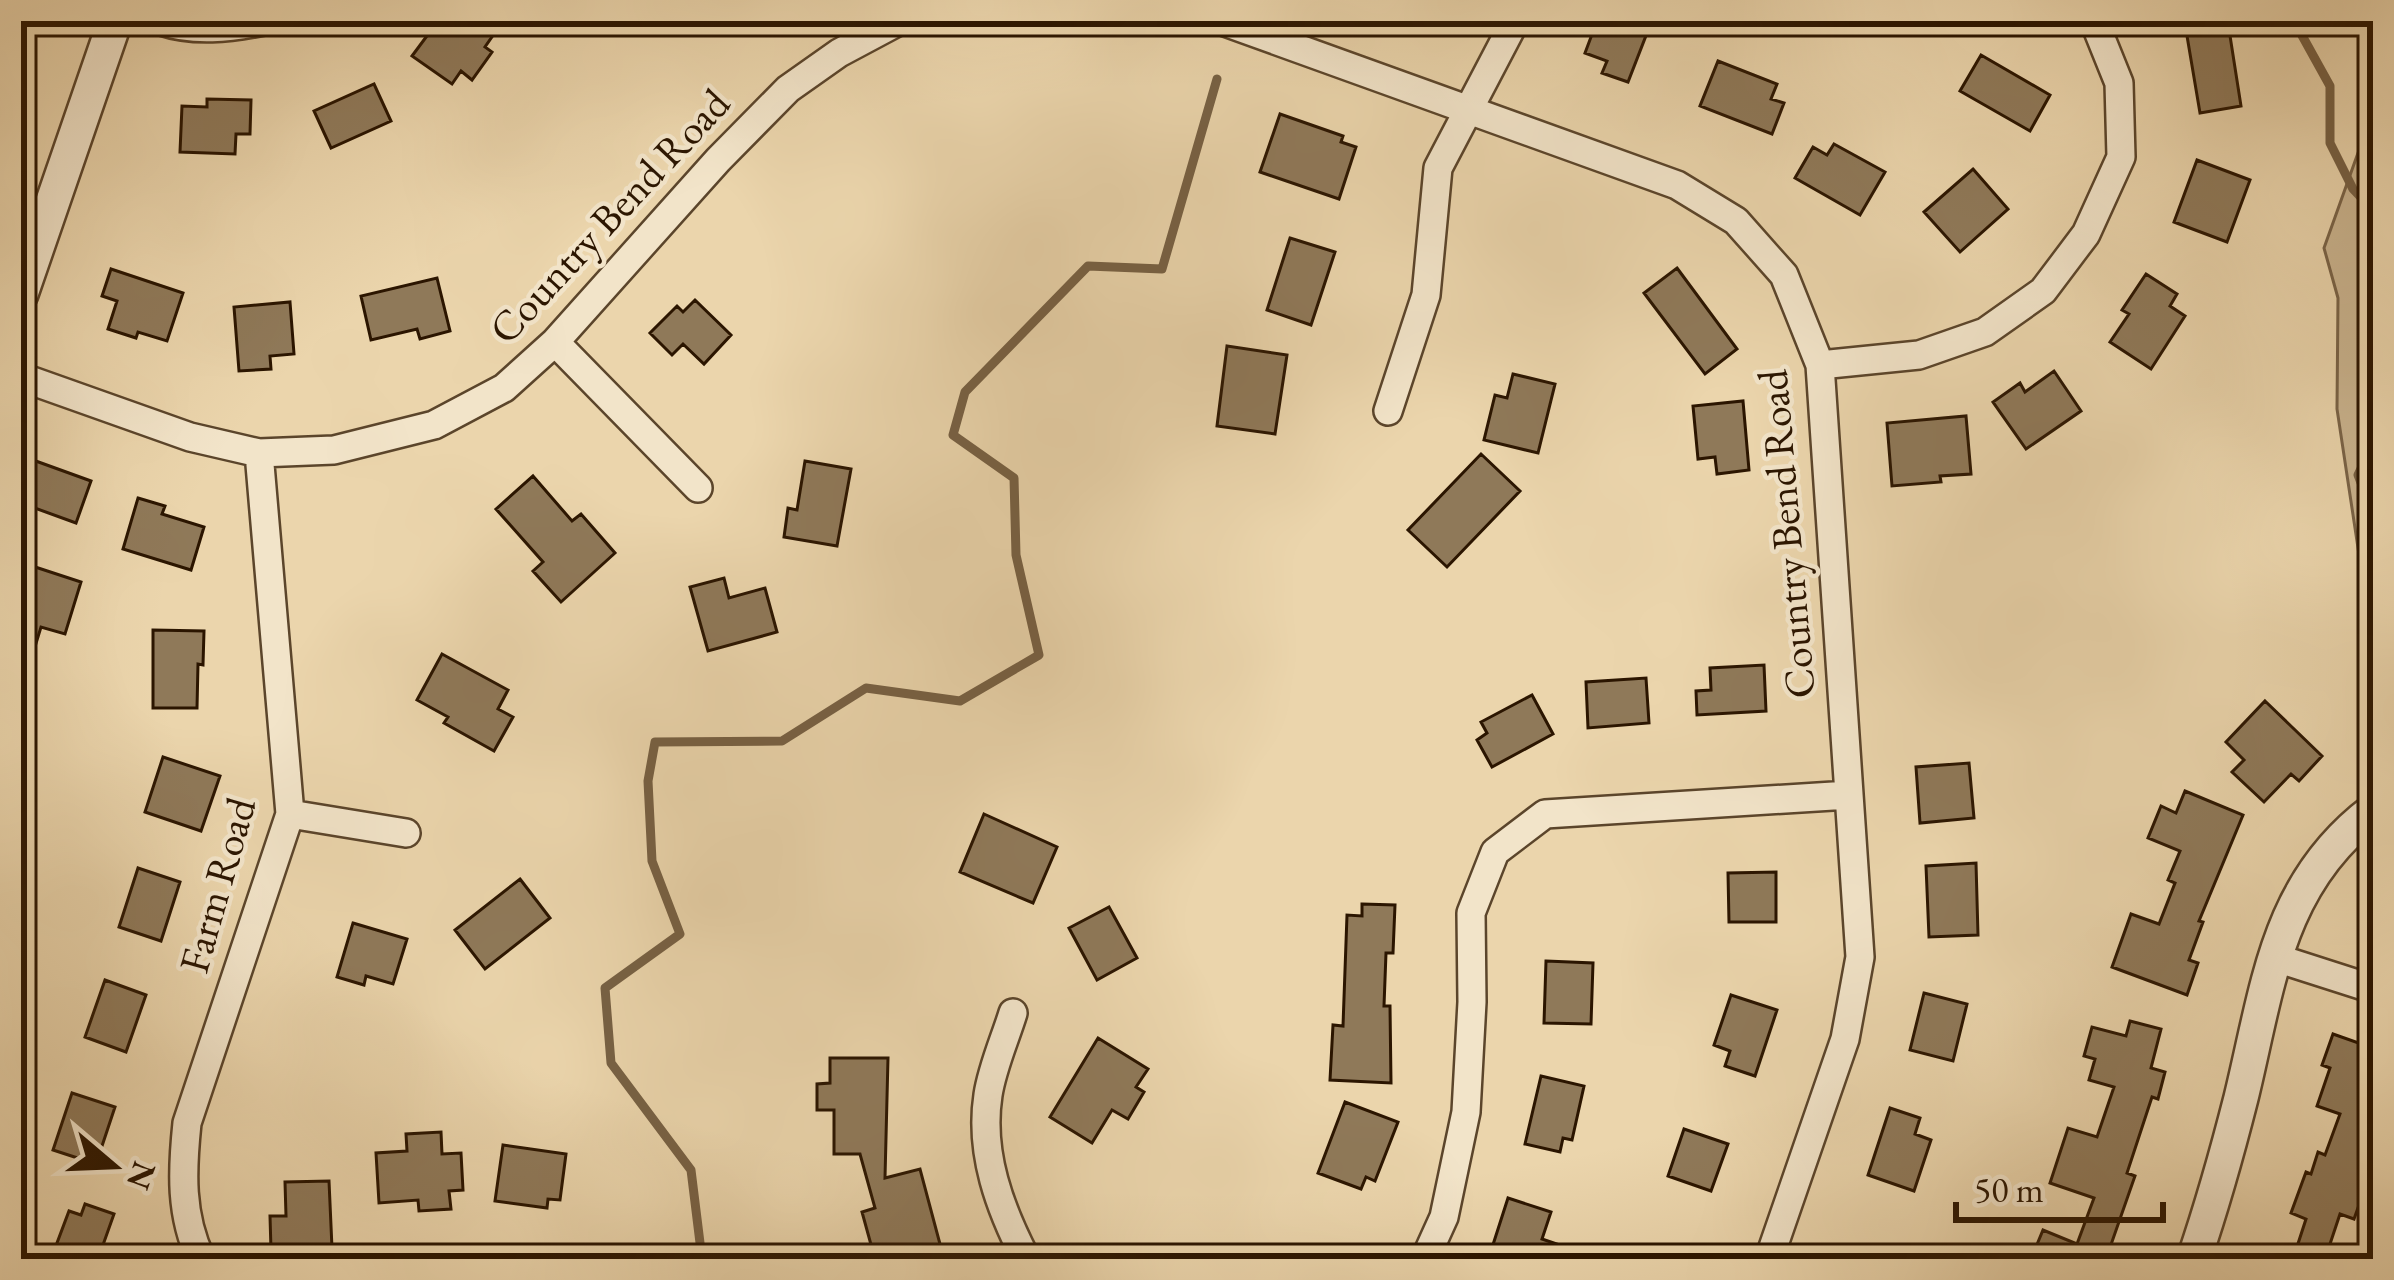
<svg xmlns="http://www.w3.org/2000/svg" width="2394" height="1280" font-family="'EB Garamond',serif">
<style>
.green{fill:#cab48f;stroke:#7a6448;stroke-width:3}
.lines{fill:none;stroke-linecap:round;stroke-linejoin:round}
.stream{stroke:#776144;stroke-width:9}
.building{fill:#8f7959;stroke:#2b1500;stroke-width:3}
.minor-casing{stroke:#5b452b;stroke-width:32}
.tertiary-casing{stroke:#5b452b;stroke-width:38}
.minor{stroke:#f2e4c9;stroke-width:27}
.tertiary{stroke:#f2e4c9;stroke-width:33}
.labels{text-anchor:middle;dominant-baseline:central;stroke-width:9;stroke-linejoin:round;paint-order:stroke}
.street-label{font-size:42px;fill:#2b1500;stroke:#f2e4c9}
</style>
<rect width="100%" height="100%" fill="#ebd5ac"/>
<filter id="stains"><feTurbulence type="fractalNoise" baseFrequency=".00167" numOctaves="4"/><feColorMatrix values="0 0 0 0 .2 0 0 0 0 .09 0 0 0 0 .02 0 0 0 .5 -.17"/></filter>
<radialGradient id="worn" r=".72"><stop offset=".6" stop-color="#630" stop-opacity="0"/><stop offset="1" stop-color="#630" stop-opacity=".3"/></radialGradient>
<path class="green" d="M2373,111V647L2337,409L2338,298L2324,248Z"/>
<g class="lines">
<path class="stream" d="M2294,21L2330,86V143L2353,189L2373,210
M2373,444L2358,475L2373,514
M702,1259L691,1170L611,1063L605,988L680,934L652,861L648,781L655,742L782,741L866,688L960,701L1039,655L1016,555L1014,478L953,435L965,392L1088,266L1162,269L1217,79"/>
</g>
<path class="building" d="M438,21H503L485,47L492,52L472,80L461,71L452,84L412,56Z
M1597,21H1615L1647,33L1628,82L1602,73L1607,61L1585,53Z
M2228,23L2241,106L2200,113L2186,30Z
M1981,55L2050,95L2030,131L1960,91Z
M1718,61L1777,84L1771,99L1784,103L1772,134L1700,106Z
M374,84L391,121L331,148L314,111Z
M207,99L251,100L250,134H236L235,154L180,152L182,106L207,107Z
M1280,114L1343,136L1341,142L1356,147L1339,199L1260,172Z
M1834,144L1885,172L1860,215L1795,178L1813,147L1827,155Z
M2197,160L2250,180L2227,242L2174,222Z
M1973,169L2008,209L1960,252L1924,212Z
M1290,238L1335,252L1311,325L1267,310Z
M1677,268L1737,349L1705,374L1644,293Z
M111,269L183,293L167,341L138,332L136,338L108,329L117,301L102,296Z
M2146,274L2177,294L2170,306L2185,316L2151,369L2110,342L2129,314L2122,310Z
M437,278L450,331L420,339L417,329L371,340L361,296Z
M695,300L731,335L704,364L683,344L672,355L650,333L677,306L683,312Z
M290,302L294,354L270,356L271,369L239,371L234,307Z
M1227,346L1287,355L1275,434L1217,426Z
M2054,371L2081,411L2026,449L1993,402L2020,383L2025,392Z
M1513,374L1555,384L1538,453L1484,440L1495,395L1507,398Z
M1743,401L1749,470L1717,474L1715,457L1698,459L1693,406Z
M1966,416L1971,474L1940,476L1941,482L1892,486L1887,423Z
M1481,454L1520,491L1447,567L1408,530Z
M33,460L91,481L76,523L21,503Z
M805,461L851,469L837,546L784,537L788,508L797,510Z
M533,476L572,521L581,514L615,553L561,602L533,571L543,562L496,509Z
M138,498L165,506L162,514L204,527L191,570L123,549Z
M26,564L81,582L65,634L41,627L26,676L21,675V581Z
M724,578L729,598L765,588L777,632L708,651L690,587Z
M153,630L204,631L203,665L198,664L197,708H153Z
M442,654L508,690L498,709L513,717L494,751L444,723L448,717L417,700Z
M1764,665L1766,711L1697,715L1696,691L1711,690L1710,668Z
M1646,678L1649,723L1588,728L1586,682Z
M1532,695L1553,734L1492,767L1477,740L1487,733L1481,722Z
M2265,701L2322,756L2299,781L2291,774L2264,802L2232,772L2244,760L2226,742Z
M163,757L220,776L201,831L145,812Z
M1969,763L1974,818L1920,823L1916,767Z
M2185,791L2243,815L2199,921L2203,922L2189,960L2198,963L2187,995L2112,967L2131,914L2159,924L2175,883L2168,880L2180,851L2148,838L2161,806L2176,813Z
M984,814L1057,847L1033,903L960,872Z
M1976,863L1978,935L1929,937L1926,866Z
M138,868L180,882L161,941L119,927Z
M1776,872V922H1729L1728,873Z
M520,879L550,918L485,969L455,930Z
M1362,904L1395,905L1393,953H1386L1384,1006H1390L1391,1083L1330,1080L1333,1025L1343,1026L1347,915L1362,916Z
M1109,907L1137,958L1097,980L1069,928Z
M353,923L407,939L393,984L366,976L364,985L337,977Z
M1546,961L1593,963L1591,1024L1544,1023Z
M105,980L146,995L126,1052L85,1037Z
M1924,993L1967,1004L1953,1061L1910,1050Z
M1731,995L1777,1010L1755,1076L1725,1066L1730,1051L1714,1045Z
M2130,1021L2161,1029L2151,1068L2165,1072L2158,1099L2152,1097L2127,1173L2135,1176L2107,1256L2112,1259H2031L2043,1230L2077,1244L2094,1198L2050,1183L2068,1128L2097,1137L2114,1087L2089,1080L2095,1059L2084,1056L2092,1027L2126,1036Z
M2333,1034L2373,1048V1166L2354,1219L2340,1214L2325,1259H2293L2306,1219L2291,1213L2306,1172L2311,1174L2318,1152L2325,1155L2340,1114L2317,1106L2330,1068L2322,1065Z
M1098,1038L1148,1069L1136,1087L1144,1092L1128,1119L1112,1110L1092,1143L1050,1117Z
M830,1058H888L885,1178L920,1169L944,1259H893L890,1248L873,1252L862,1212L875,1208L860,1154H834V1110H817V1084L830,1083Z
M1541,1076L1584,1086L1572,1140L1563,1138L1560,1152L1525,1144Z
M72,1093L115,1107L96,1164L53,1150Z
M1345,1102L1398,1122L1375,1181L1366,1177L1361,1189L1318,1173Z
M1890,1108L1920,1118L1915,1134L1931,1140L1914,1191L1868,1175Z
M1684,1129L1728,1144L1711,1191L1668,1176Z
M441,1132L442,1154L461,1153L463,1190L449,1191L451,1209L419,1211L418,1200L379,1203L376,1153L407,1151L406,1134Z
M503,1145L566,1154L560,1200L548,1199L547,1208L495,1201Z
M329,1181L332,1248L271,1250L270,1216H286L285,1182Z
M1508,1198L1551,1212L1542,1239L1589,1255L1588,1259H1506L1490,1254Z
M85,1204L114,1214L98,1259H51L69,1211L81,1215Z"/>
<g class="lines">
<g class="minor-casing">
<path id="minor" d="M161,21C194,32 230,28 264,21
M1222,21L1677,185L1736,221L1784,275L1820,365L1860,957L1845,1039L1769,1259
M555,342L698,488
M1820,365L1919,355L1985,332L2043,291L2086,234L2121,157L2119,83L2094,21
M21,377L190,437L259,453L334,450L434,425L504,388L555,342L718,160L788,89L839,53L899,21
M1388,411L1426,295L1438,168L1515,21
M290,814L406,833
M2273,957L2373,989
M1013,1013C1005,1039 992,1068 988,1095C979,1153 1000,1209 1026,1259
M201,1259C180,1215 182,1171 187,1123L290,814L259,453
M1425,1259L1444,1217L1466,1112L1472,1002L1471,913L1495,852L1545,814L1849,795"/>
</g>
<g class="tertiary-casing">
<path id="tertiary" d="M21,294L115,21
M2194,1259C2212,1206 2227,1153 2241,1098C2268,988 2276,884 2373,811"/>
</g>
<use href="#minor" class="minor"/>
<use href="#tertiary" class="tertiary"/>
</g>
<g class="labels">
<g class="street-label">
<text transform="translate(609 216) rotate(-47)">Country Bend Road</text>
<text transform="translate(1786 534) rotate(-95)">Country Bend Road</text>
<text transform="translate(217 885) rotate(-74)">Farm Road</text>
</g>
</g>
<rect width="2394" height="1280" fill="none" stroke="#ebd5ac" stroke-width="72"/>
<rect x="24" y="24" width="2346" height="1232" fill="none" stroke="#2b1500" stroke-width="6"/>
<rect x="36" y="36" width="2322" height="1208" fill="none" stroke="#2b1500" stroke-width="3"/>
<g transform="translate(114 1166) rotate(109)" stroke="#f2e4c9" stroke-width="9" paint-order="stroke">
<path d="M0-9L21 45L0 30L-21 45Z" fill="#2b1500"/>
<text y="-18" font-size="33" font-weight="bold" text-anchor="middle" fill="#2b1500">N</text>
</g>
<path d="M1956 1202v18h207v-18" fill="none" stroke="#2b1500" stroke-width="6"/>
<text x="1974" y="1202" font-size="36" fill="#2b1500" stroke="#f2e4c9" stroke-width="9" paint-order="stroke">50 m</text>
<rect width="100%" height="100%" filter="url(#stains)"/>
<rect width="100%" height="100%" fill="url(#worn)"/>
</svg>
